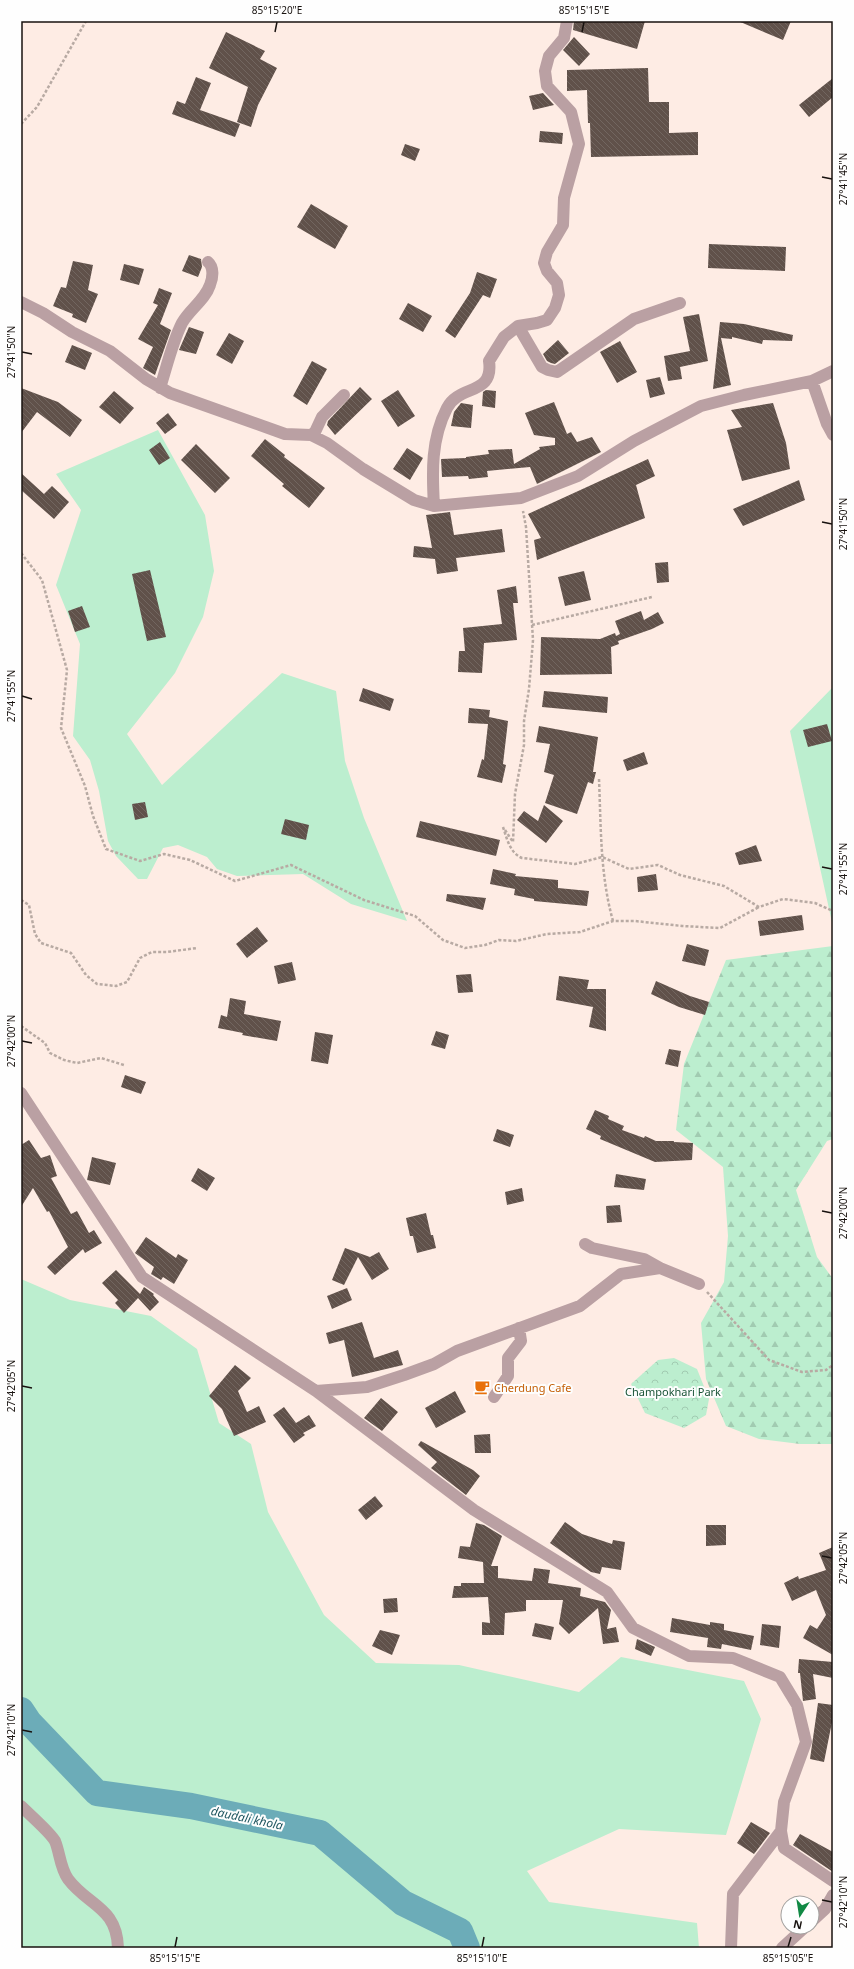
<svg xmlns="http://www.w3.org/2000/svg" width="854" height="1969" font-family="'Noto Sans',sans-serif">
<style>
.green{fill:#bceecf}
.forest{fill:url(#forest-firs)}
.park{fill:url(#park-crowns)}
.lines{fill:none;stroke-linecap:round;stroke-linejoin:round}
.river{stroke:#6cacb8;stroke-width:26}
.building{fill:url(#building-back-hatch)}
.path{stroke:#b8aaa3;stroke-width:2.5;stroke-dasharray:3 2;stroke-linecap:butt}
.street{stroke:#baa0a3;stroke-width:12}
.ticks{fill:none;stroke:#18120f;stroke-width:1.5}
.labels{text-anchor:middle;dominant-baseline:central;stroke-width:4;stroke-linejoin:round;paint-order:stroke}
.food-label{font-size:11px;fill:#c56008;stroke:#fefefe;text-anchor:start}
.park-label{font-size:11px;fill:#1a5437;stroke:#fefefe}
.water-label{font-size:12px;font-style:italic;fill:#1e555f;stroke:#fefefe}
.neatline{fill:none;stroke:#18120f;stroke-width:1.5}
.ticks-label{font-size:10px;text-anchor:middle;fill:#18120f}
</style>
<defs>
<pattern id="forest-firs" width="22" height="20" patternUnits="userSpaceOnUse"><rect width="22" height="20" fill="#bceecf"/><path d="M5 1l3.5 6h-7zM16 11l3.5 6h-7z" fill="#a1cbb1"/></pattern>
<pattern id="park-crowns" width="20" height="18" patternUnits="userSpaceOnUse"><rect width="20" height="18" fill="#bceecf"/><path d="M2 6a3 3 0 1 1 6 0M12 15a3 3 0 1 1 6 0" fill="none" stroke="#a1cbb1"/></pattern>
<pattern id="building-back-hatch" width="6" height="6" patternUnits="userSpaceOnUse"><rect width="6" height="6" fill="#60514a"/><path d="M-1 5l2 2M0 0l6 6M5-1l2 2" fill="none" stroke="#726660"/></pattern>
</defs>
<rect width="100%" height="100%" fill="#feece4"/>
<path class="green" d="M158,430L205,515L214,571L203,617L175,673L127,734L162,785L282,673L336,691L345,761L364,818L407,921L351,904L303,874L237,876L217,869L207,857L178,845L163,848L147,879H138L116,856L108,841L99,791L90,760L73,736L80,644L56,585L81,510L56,474Z
M833,687V927L790,731Z
M21,1279L70,1300L151,1316L197,1349L219,1423L251,1444L268,1512L324,1615L376,1663L459,1665L579,1692L621,1657L744,1681L761,1719L726,1835L619,1829L527,1871L549,1902L697,1923L699,1948H21Z"/>
<path class="forest" d="M833,946V1139L827,1141L796,1190L817,1257L833,1279V1444H800L759,1439L726,1426L706,1379L701,1323L724,1282L728,1236L723,1167L676,1130L684,1064L726,960Z"/>
<path class="park" d="M674,1358L697,1369L709,1399L706,1415L684,1428L645,1413L631,1384L658,1360Z"/>
<g class="lines">
<path class="river" d="M21,1710L29,1722L97,1793L191,1806L320,1833L403,1903L460,1931L467,1948"/>
</g>
<path class="building" d="M574,21H645L637,49L573,30Z
M738,21H791L783,40Z
M226,32L265,51L260,59L277,68L258,105L251,127L237,122L248,87L209,68Z
M574,37L590,54L579,66L563,50Z
M648,68L649,102H669V133L698,132V155L591,157L590,123H588L587,90L567,91V70Z
M196,77L211,83L200,110L240,124L235,137L172,114L177,101L185,104Z
M833,78V97L809,117L799,105Z
M543,93L554,105L533,110L529,96Z
M540,131L563,133L562,144L539,142Z
M405,144L420,149L415,161L401,155Z
M311,204L348,226L335,249L297,227Z
M709,244L786,247L785,271L708,268Z
M189,255L201,259L202,267L198,277L182,271Z
M73,261L93,265L88,290L98,294L86,323L72,317L73,314L53,306L61,287L66,288Z
M124,264L144,269L139,285L120,280Z
M477,272L497,279L490,298L483,295L455,338L445,331L470,293Z
M159,288L172,293L160,324L171,330L155,375L143,368L153,347L138,339L158,305L153,303Z
M408,303L432,316L423,332L399,319Z
M699,314L708,361L680,367L682,379L668,381L664,356L690,351L683,317Z
M720,322L744,324L793,335L792,341L763,340L762,344L732,337V339L721,338L731,385L713,389Z
M189,327L204,332L196,354L179,350Z
M229,333L244,341L232,364L216,355Z
M558,340L569,353L555,364L551,363L547,361L543,354Z
M620,341L637,372L617,383L600,352Z
M72,345L92,353L85,370L65,362Z
M312,361L327,369L307,405L293,396Z
M660,377L665,394L650,398L646,380Z
M360,387L372,399L335,435L327,425L328,421Z
M21,388L58,402L82,420L70,437L37,412L21,433Z
M398,390L415,416L398,427L381,401Z
M486,390L496,391L495,408L482,406L483,392Z
M114,391L134,408L120,424L99,407Z
M554,402L567,434L571,432L577,442L592,437L601,452L537,484L530,467L487,471L488,477L469,479L468,476L442,477L441,459L466,458V457L489,454L488,450L512,449L514,464L540,449L539,447L555,445V438L534,435L525,413Z
M461,403L473,405L471,428L451,426L454,412Z
M773,403L786,443L790,469L742,481L727,430L742,427L731,410Z
M168,413L177,425L165,434L156,423Z
M265,439L285,455L284,457L325,488L309,508L282,486L284,484L251,456Z
M160,442L170,458L159,465L149,450Z
M196,444L230,478L215,493L181,460Z
M407,448L423,458L410,480L393,469Z
M648,459L655,476L636,485L645,518L537,560L534,540L541,538L528,514Z
M21,473L44,494L52,486L69,502L54,519L21,490Z
M799,480L805,500L743,526L733,509Z
M450,512L454,535L502,529L505,552L456,558L458,571L437,574L435,559L413,557L414,546L432,548L426,515Z
M668,562L669,582L657,583L655,563Z
M150,570L166,637L147,641L132,574Z
M584,571L591,600L565,606L558,577Z
M516,586L518,603H513L517,640L484,643L482,673L458,672L459,651H465L463,628L502,624L497,590Z
M82,606L90,627L75,632L68,611Z
M641,611L644,620L658,612L664,623L652,629L618,641L619,644L611,647L612,674L540,675L541,637L600,639L615,633L616,636L620,634L615,621Z
M363,688L394,699L390,711L359,701Z
M544,691L608,697L607,713L542,707Z
M469,708L490,710L489,717L508,721L503,764L506,765L502,783L477,777L482,759L484,760L488,724L468,723Z
M827,724L832,741L808,747L803,730Z
M539,726L598,737L593,772H596L593,784L588,782L577,814L545,803L554,775L544,772L550,744L536,742Z
M644,752L648,764L627,771L623,760Z
M145,802L148,817L135,820L132,804Z
M544,805L563,821L546,843L517,820L524,811L538,821Z
M285,819L309,825L306,840L281,834Z
M420,821L500,840L496,856L416,837Z
M756,845L762,861L739,865L735,853Z
M493,869L516,874L515,876L558,880V888L589,891L587,906L534,901V899L514,895L515,889L490,884Z
M656,874L658,890L638,892L637,877Z
M447,894L486,898L483,910L446,901Z
M802,915L804,930L760,936L758,921Z
M257,927L268,941L247,958L236,944Z
M687,944L709,950L705,966L682,961Z
M292,962L296,980L278,984L274,966Z
M471,974L473,992L458,993L456,975Z
M559,976L589,980L587,989H606V1031L589,1027L593,1007L556,1000Z
M656,981L690,996L709,1002L705,1015L679,1007L651,994Z
M230,998L246,1001L244,1014L281,1021L277,1041L242,1035L243,1033L218,1028L221,1015L227,1017Z
M436,1031L449,1035L445,1049L431,1045Z
M315,1032L333,1035L328,1064L311,1061Z
M669,1049L681,1051L678,1067L665,1064Z
M125,1075L146,1082L141,1094L121,1087Z
M595,1110L609,1116L608,1119L624,1126L622,1130L644,1138L645,1136L656,1141H674V1142L693,1143L692,1160L655,1162L600,1139L601,1136L586,1129Z
M497,1129L514,1135L510,1147L493,1141Z
M29,1140L41,1158L50,1155L57,1176L51,1178L71,1214L77,1211L89,1233L94,1230L102,1243L85,1253L83,1249L55,1275L47,1267L68,1247L49,1211L47,1212L33,1188L21,1207V1145Z
M92,1157L116,1163L110,1185L87,1180Z
M198,1168L215,1178L207,1191L191,1181Z
M616,1174L646,1179L644,1190L614,1187Z
M522,1188L524,1201L507,1205L505,1192Z
M620,1205L622,1222L607,1223L606,1206Z
M426,1213L431,1235H433L436,1248L417,1253L413,1236H410L406,1218Z
M146,1237L176,1258L178,1254L188,1260L174,1284L163,1277L161,1280L151,1274L154,1267L135,1253Z
M345,1248L370,1257L379,1252L389,1269L372,1280L358,1257L344,1285L332,1280Z
M116,1270L140,1294L144,1287L154,1294L153,1295L159,1302L150,1311L138,1298L124,1313L115,1303L118,1300L102,1283Z
M347,1288L352,1300L332,1309L327,1296Z
M362,1322L374,1358L398,1350L403,1365L352,1377L344,1340L329,1344L326,1333Z
M235,1365L251,1378L238,1391L247,1412L259,1406L266,1422L234,1436L222,1409L209,1396Z
M455,1391L466,1412L436,1428L425,1408Z
M381,1398L398,1412L382,1431L364,1418Z
M284,1407L296,1423L309,1415L316,1426L303,1433L305,1435L294,1443L273,1415Z
M490,1434L491,1453H475L474,1435Z
M421,1441L473,1470L480,1476L466,1495L431,1468L437,1462L418,1445Z
M375,1496L383,1506L366,1520L358,1510Z
M565,1522L582,1534L612,1544L613,1540L625,1542L621,1570L602,1567L600,1574L591,1572L550,1543Z
M476,1523L484,1525L502,1536L491,1566H498V1578L532,1581L534,1568L550,1570L548,1583L581,1588L580,1596L605,1602L611,1610L607,1629L616,1627L619,1642L603,1644L598,1608L569,1634L559,1624L563,1600H526V1611L505,1613L504,1635H482V1622L490,1623L488,1597L452,1598L454,1586H461V1583H484L483,1562L458,1558L460,1546L470,1547Z
M706,1525H726V1545L706,1546Z
M833,1547V1655L803,1638L810,1625L817,1629L826,1615L816,1590L792,1601L784,1583L798,1576L799,1579L826,1570L819,1553Z
M397,1598L398,1612L384,1613L383,1599Z
M672,1618L710,1625V1622L724,1624V1630L754,1636L751,1650L722,1644L721,1649L707,1647L708,1638L670,1632Z
M535,1623L554,1627L551,1640L532,1636Z
M762,1624L781,1626L779,1648L760,1645Z
M380,1630L400,1635L392,1655L372,1646Z
M637,1639L655,1647L651,1656L635,1649Z
M799,1659L833,1662V1678L813,1674L816,1699L803,1701L800,1673H798Z
M818,1703L833,1705V1722H832L824,1762L810,1759Z
M751,1822L770,1833L754,1854L737,1843Z
M800,1834L833,1852V1872L793,1845Z"/>
<g class="lines">
<path class="path" d="M21,124L37,107L86,21
M21,553L42,580L67,670L61,728L85,786L93,816L106,849L140,861L164,854L190,860L235,881L291,865L364,900L415,916L443,940L465,948L485,945L499,940L516,941L547,934L580,932L613,921H635L682,926L720,928L759,907
M532,625L652,597
M599,779C601,826 600,875 613,921
M503,827C507,839 510,853 522,858L575,864L602,857L629,869L658,865L680,875L724,886L759,907L783,899L815,903L833,911
M505,830L513,842L515,794L524,745V721L529,689L533,640L526,527L523,511
M21,900L29,905L35,934L41,943L71,953L86,975L97,984L116,986L127,982L140,958L152,952H167L197,948
M21,1026L45,1043L50,1053L64,1060L77,1063L101,1058L124,1065
M707,1292L769,1360L802,1372L826,1370L833,1365"/>
<path class="street" d="M21,302L43,313L72,332L110,351L146,379L170,393L285,434L311,435L327,443L363,469L414,500L434,506L521,498L578,476L634,441L701,406L744,395L812,381L833,371
M518,326L542,367L548,370L557,372L634,319L680,303
M812,381L827,424L833,435
M160,388C167,366 172,343 182,323C190,309 205,300 210,285C213,278 214,267 208,262
M311,435L315,432L322,417L344,395
M434,506C432,472 431,439 447,408C459,384 494,396 489,361L504,337L518,326L537,323L547,320L555,308L559,295L557,283L547,271L544,263L547,252L563,225L564,198L579,144L571,112L547,86L545,71L549,56L564,38L567,21
M21,1093L142,1277L316,1391L474,1510L607,1592L633,1628L689,1656L733,1658L780,1677L797,1705L806,1742L784,1802L781,1831L784,1848L833,1881
M585,1244L592,1248L644,1259L660,1268
M316,1391L367,1387L404,1375L434,1364L457,1351L580,1306L621,1274L660,1268L699,1284
M494,1397L508,1376V1358L521,1341L519,1328
M21,1806C29,1814 50,1832 55,1841C60,1853 60,1868 68,1879C88,1906 117,1907 118,1948
M812,1921L825,1909L833,1895
M731,1948L733,1894L781,1831
M782,1948L805,1927"/>
</g>
<path class="ticks" d="M275,32L277,22M582,32L584,22M822,177L832,179M22,352L32,354M822,522L832,524M22,696L32,699M822,867L832,869M22,1041L32,1043M822,1211L832,1213M22,1386L32,1388M822,1556L832,1558M22,1730L32,1732M822,1900L832,1902M175,1947L177,1937M482,1947L484,1937M788,1947L791,1937"/>
<defs>
<g id="cafe-bare" transform="scale(1.2)"><path d="M-5.5-4.5H6V0H3Q3 3.5 0 3.5H-2.5Q-5.5 3.5-5.5 0ZM3-3.2v2h1.7v-2ZM-6 4.5H4V6H-6Z" fill="#e8710a" stroke="#fefefe" stroke-width="2.5" paint-order="stroke"/></g>
</defs>
<g fill-rule="evenodd">
<use href="#cafe-bare" x="482" y="1387"/>
</g>
<g class="labels">
<g class="food-label">
<text x="494" y="1387">Cherdung Cafe</text>
</g>
<g class="park-label">
<text x="673" y="1391">Champokhari Park</text>
</g>
<g class="water-label">
<text transform="translate(247 1818) rotate(12)">daudali khola</text>
</g>
</g>
<rect width="854" height="1969" fill="none" stroke="#fefefe" stroke-width="44"/>
<g transform="translate(800 1915) rotate(192)"><circle r="19" fill="#fefefe" stroke="#a2a09e"/>
<path d="M0-3L7 15L0 10L-7 15Z" fill="#118944"/>
<text y="-6" font-size="11" font-weight="bold" text-anchor="middle" fill="#18120f">N</text>
</g>
<rect x="22" y="22" width="810" height="1925" class="neatline"/>
<g class="ticks-label">
<text x="277" y="14">85°15'20"E</text>
<text x="584" y="14">85°15'15"E</text>
<text transform="translate(843 179) rotate(-90)" y="4">27°41'45"N</text>
<text transform="translate(11 352) rotate(-90)" y="4">27°41'50"N</text>
<text transform="translate(843 524) rotate(-90)" y="4">27°41'50"N</text>
<text transform="translate(11 696) rotate(-90)" y="4">27°41'55"N</text>
<text transform="translate(843 869) rotate(-90)" y="4">27°41'55"N</text>
<text transform="translate(11 1041) rotate(-90)" y="4">27°42'00"N</text>
<text transform="translate(843 1213) rotate(-90)" y="4">27°42'00"N</text>
<text transform="translate(11 1386) rotate(-90)" y="4">27°42'05"N</text>
<text transform="translate(843 1558) rotate(-90)" y="4">27°42'05"N</text>
<text transform="translate(11 1730) rotate(-90)" y="4">27°42'10"N</text>
<text transform="translate(843 1902) rotate(-90)" y="4">27°42'10"N</text>
<text x="175" y="1962">85°15'15"E</text>
<text x="482" y="1962">85°15'10"E</text>
<text x="788" y="1962">85°15'05"E</text>
</g>
</svg>
